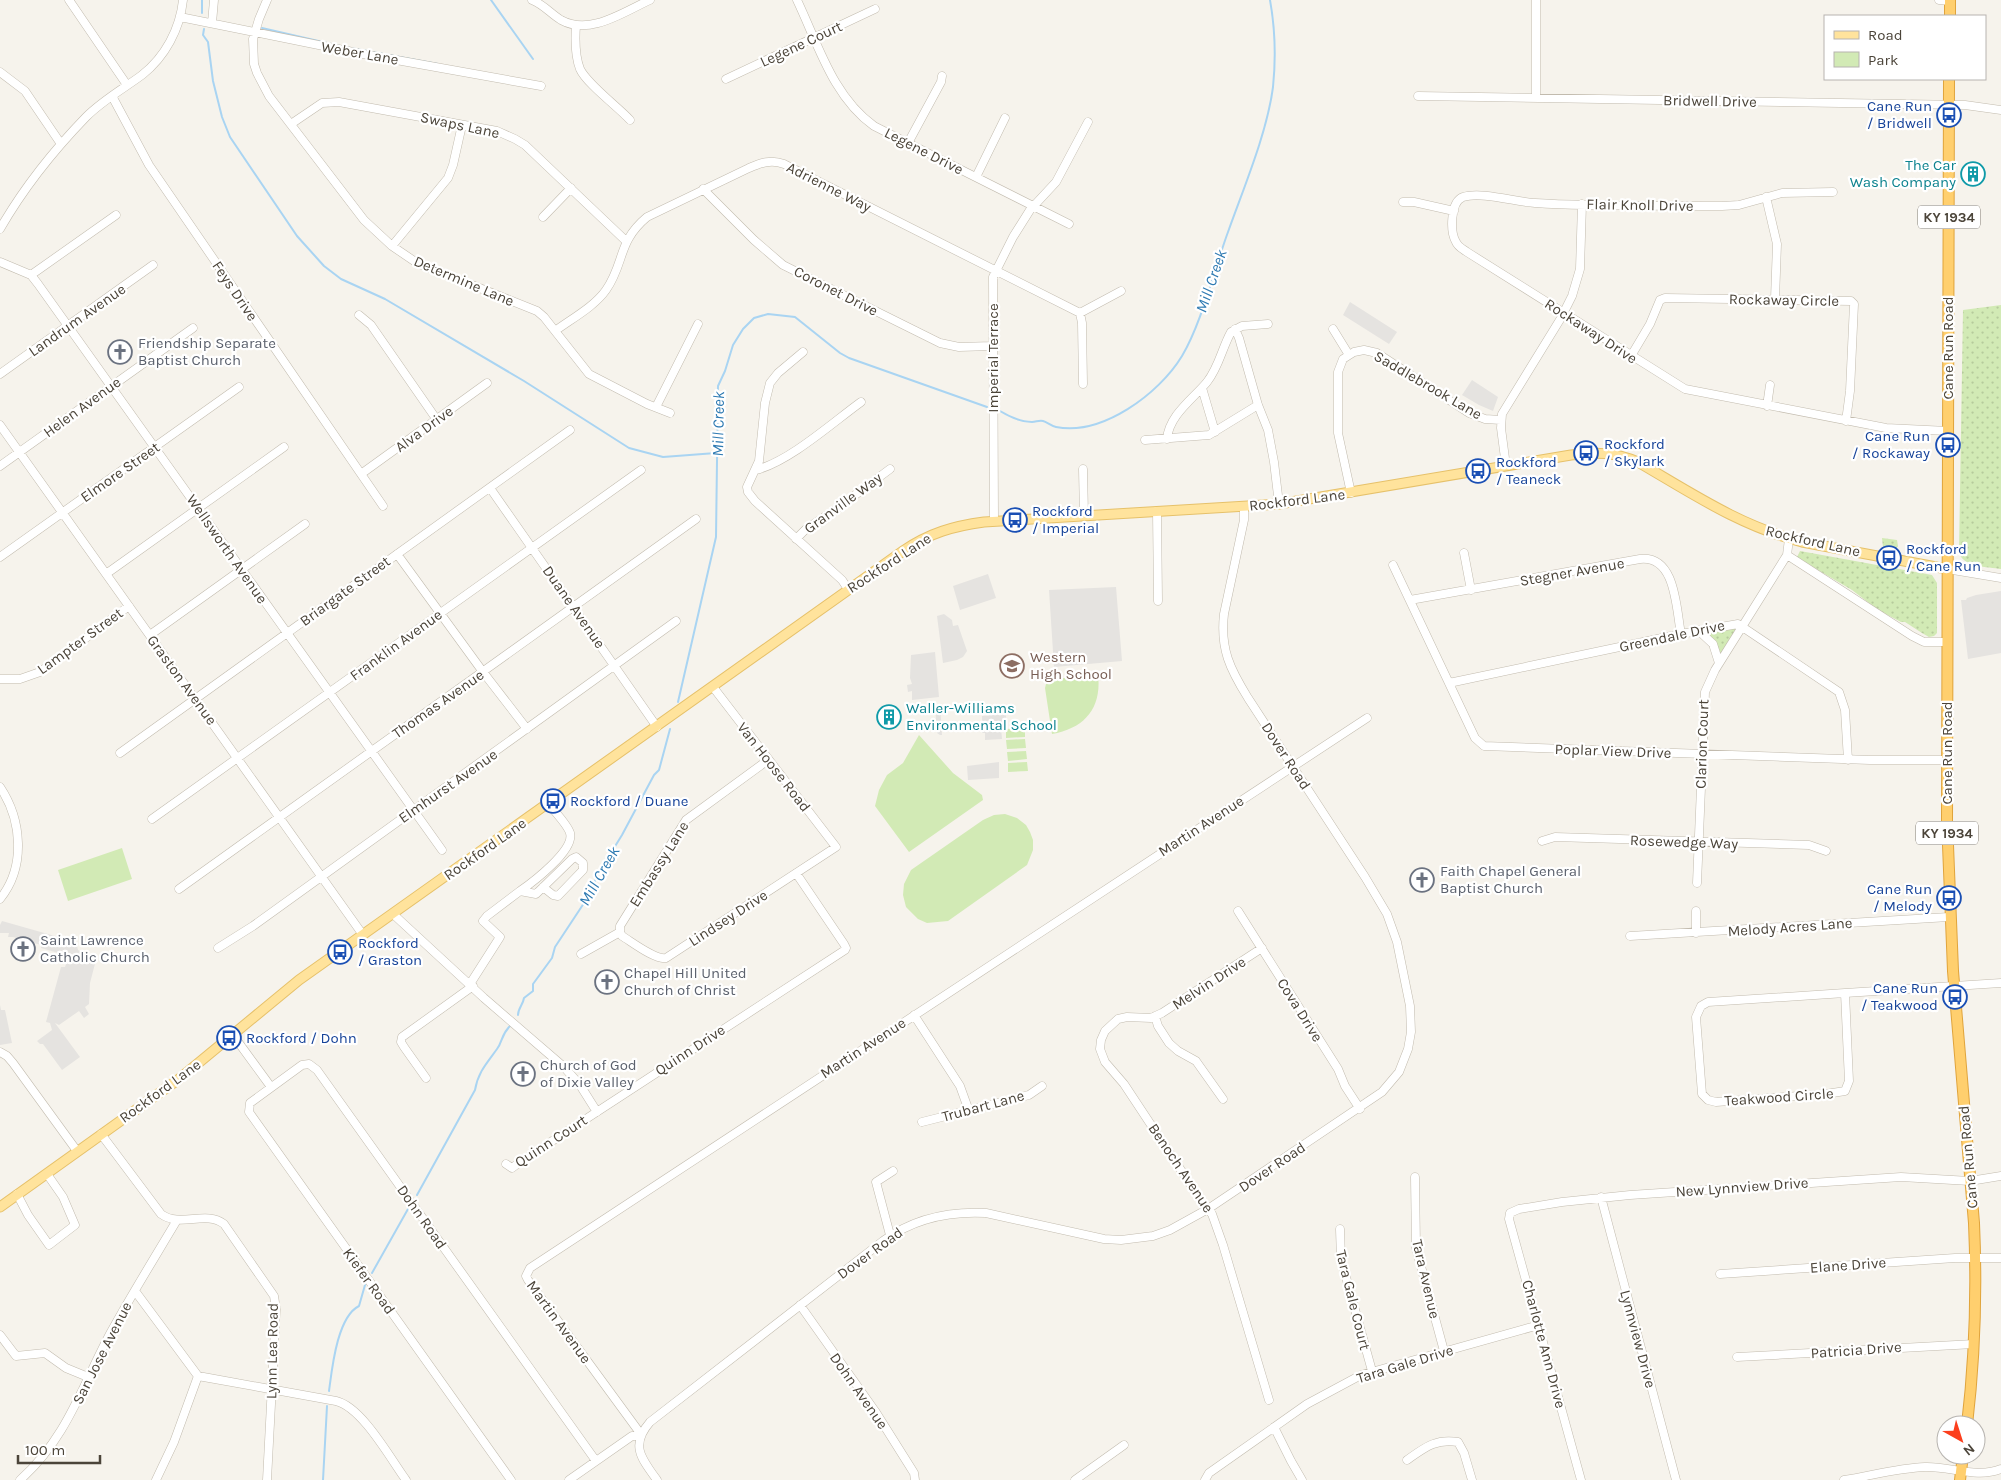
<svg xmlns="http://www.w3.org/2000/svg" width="2001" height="1480" font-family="Karla,sans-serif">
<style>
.green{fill:url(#green-dots)}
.pitch{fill:#d2eab5}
.parking{fill:#e5e3e0}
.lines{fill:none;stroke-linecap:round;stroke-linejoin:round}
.stream{stroke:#a9d4f2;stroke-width:2}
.minor-casing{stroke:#c2bbae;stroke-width:9}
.major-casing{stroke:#e6c16a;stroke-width:11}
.highway-casing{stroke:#e0a43c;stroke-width:12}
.minor{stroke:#fff;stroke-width:8}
.major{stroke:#ffe39c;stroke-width:9}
.highway{stroke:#ffcf6e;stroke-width:10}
.labels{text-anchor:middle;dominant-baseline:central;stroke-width:4.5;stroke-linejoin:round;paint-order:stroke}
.shield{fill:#fff;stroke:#817c74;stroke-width:1}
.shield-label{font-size:14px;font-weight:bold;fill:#4b4439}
.street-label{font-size:15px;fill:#4b4439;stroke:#fff}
.transit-label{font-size:15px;fill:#164399;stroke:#fff;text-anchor:start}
.culture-label{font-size:15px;fill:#0d838f;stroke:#fff;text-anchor:end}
.worship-label{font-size:15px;fill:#5b616d;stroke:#fff;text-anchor:start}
.education-label{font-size:15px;fill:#785e54;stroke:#fff;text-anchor:start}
.water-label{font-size:16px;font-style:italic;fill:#2e7ab2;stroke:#fff}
</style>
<defs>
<pattern id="green-dots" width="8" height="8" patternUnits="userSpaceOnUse" patternTransform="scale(1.25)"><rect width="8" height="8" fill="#d2eab5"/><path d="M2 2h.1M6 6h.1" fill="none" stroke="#b6ca9c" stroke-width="1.8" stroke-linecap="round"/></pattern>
</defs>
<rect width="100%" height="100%" fill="#f6f3ec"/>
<path class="green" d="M2001,305V569C1988,567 1962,567 1959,552L1963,310Z
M1882,538L1897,540L1898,546L1895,550L1883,547Z
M1800,551L1932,575L1937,583V633L1934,636L1929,637L1922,633L1905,622H1901L1878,610L1852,590L1799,559L1797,557Z
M1735,628L1737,630L1721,654L1716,643L1707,632Z"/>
<path class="pitch" d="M1098,674C1102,708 1085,728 1052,734L1045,688L1047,680Z
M1025,728V737L1006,738V729Z
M919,735L953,773L982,795L983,800L909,852L875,806L879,790L887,775L903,763Z
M1025,739L1026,748L1007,749L1006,740Z
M1026,751L1027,759L1008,761L1007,752Z
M1027,762L1028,771L1008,772V763Z
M1005,814L1017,818L1026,825L1030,832L1033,840V850L1027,865L948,921L927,923L918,919L906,907L903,895L904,884L911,870L983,820L994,815Z
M122,848L132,879L68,901L58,870Z"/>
<path class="parking" d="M1350,302L1397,332L1389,344L1343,315Z
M1472,380L1498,397L1493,411L1479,405L1462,395Z
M988,574L996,598L960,610L953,586Z
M1116,587L1122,661L1054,667L1049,590Z
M2001,591V653L1968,659L1961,600H1966L1967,598L1976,595Z
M944,614L952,620L953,626L958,625L967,651L963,657L957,660L943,663L937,616Z
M935,652L939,697L912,700V691L908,692L907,685L912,684L910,678L911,655Z
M940,704L942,735H940L937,733L935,705Z
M1006,714V726L1001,727L1002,739L985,740V733H982V716Z
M999,762V778L968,780L967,766Z
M2,921L76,942L78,950L81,952L97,956L90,983L89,1004L85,1007L89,1014L84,1018L79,1011L59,1025L55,1023L80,1057L62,1070L43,1044H40L37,1041L52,1030L50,1023L46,1022L61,967H65L68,958L65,954L66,951L63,950L62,954L41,948V945L13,937H8L9,933H0V925Z
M0,1005L1,1010H5L12,1043L0,1045Z"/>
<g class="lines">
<path class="stream" d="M491,0L533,59
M202,13V0
M262,28L340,46
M204,29L203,35L208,42L213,81L222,117L230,137L297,236L324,266L341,279L385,299L524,381L629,448L663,457L716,453
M345,47L438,64
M1000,411C1010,417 1020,422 1032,422C1036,422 1039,420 1043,421C1047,422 1051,426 1056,427C1102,436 1159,394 1182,356C1202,322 1214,270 1228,232C1244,187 1267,133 1273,87C1276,58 1275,28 1270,0
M678,702L716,537L718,386L725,371L733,345L743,329L754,318L768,314L795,317L840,353L849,358L987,407
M518,1015C518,1008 523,1005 524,998L533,991V984L552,958L555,947L588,897L598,874L622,835L654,775L659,770L670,729
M417,1195L475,1090C478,1072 487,1063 497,1049C503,1041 501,1034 511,1025
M372,1273L408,1209
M329,1391C332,1369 337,1317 359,1306L365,1285
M323,1480L327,1406"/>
<g class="minor-casing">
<path id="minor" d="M69,0L127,85
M267,0L259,19L253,39L254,64L257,73L269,96L364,220L392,246L417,263L537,311L544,317L589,374L647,404L670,413
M532,0C543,4 551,14 561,20C590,36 623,12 650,0
M797,0C818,44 833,97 874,126L1069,224
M1939,0L1950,1
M180,17L363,54L541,86
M212,23L214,0
M576,25C575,39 575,56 580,69C587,84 617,106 630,120
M0,72L25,91L61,144
M726,79L875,9
M112,96L149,165L383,506
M1418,96L1965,105L2001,110
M1536,98V0
M291,124L322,103L339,102L497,131L515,139L525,145L626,241
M908,143L941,82L942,76
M976,177L1005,118
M703,189L754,240L783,265L940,343L959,347L992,346
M1833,192L1782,193L1739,205L1722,206C1660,205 1597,207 1535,203C1516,202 1481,191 1463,197C1450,202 1450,232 1456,242C1458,247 1463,249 1467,252L1685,389L1886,428L1948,431
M1766,197L1777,244L1775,299
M1403,202H1414L1454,211
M543,217L571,188
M0,229C23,189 54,150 86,117C103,100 123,89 142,75C165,57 180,29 183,0
M392,246L448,178L453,165L462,125
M0,262L31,275L38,284L442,850
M31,275L116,215
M1080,313L1121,291
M359,315L371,325L437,420
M1235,329L1239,338L1258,405L1268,430L1274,462L1279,504
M1333,329L1349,355
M555,331C571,319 594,307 606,290C625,263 617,242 647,217L749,168C761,163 771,159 784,164L1080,313L1082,323L1083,384
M803,352L778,373L770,383L765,403L759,461L747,487L748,492L755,501L842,580L848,589
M1631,356L1650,324L1660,300L1665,298L1851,301L1854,304L1850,391L1846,421
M0,374L153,265
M1202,388L1215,432
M1767,406L1770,385
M656,407L698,324
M0,425L363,935
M1167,439C1169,415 1193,399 1207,382C1219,367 1222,348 1231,332L1242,326L1268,324
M1145,440L1209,435L1258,405
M0,466L193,328
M1506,466L1501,428L1502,414L1561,318L1572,296L1580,269L1582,204
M1083,469L1084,515
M756,470C790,461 832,423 861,402
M361,474L487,383
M490,488L657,727
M1351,493L1338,433V372L1343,359L1354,352L1364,350L1377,353L1469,413L1485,419L1501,420
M1157,511L1158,601
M994,521L993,277L1013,237L1030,210L1056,182L1088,122
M796,539L806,529L835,510L890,469
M1464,553L1471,590
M397,554L483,672L527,729
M1787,555L1912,636L1924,642H1947
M0,557L239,387
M1393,565L1475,738L1484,746L1870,760H1947
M1947,569L2001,578
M106,574L284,447
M1410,600L1640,559C1676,555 1676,608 1681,634
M1698,630L1713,644L1719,663
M150,635L305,524
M0,679H20L40,672L129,606
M1449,683L1681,634L1738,624L1839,692L1845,710L1848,760
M120,753L570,430
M0,787C22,820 26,867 0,899
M152,819L641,470
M1542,841L1555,837L1809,845L1826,851
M1697,883L1705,692L1715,670L1787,555L1789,539
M179,889L696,519
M520,891C533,882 575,850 570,833C568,825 554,811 549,804
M1238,911L1338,1069L1345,1086L1360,1109
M393,914L484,998L564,1067L580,1085L597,1112
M620,932L622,936C632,942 655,960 666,958L836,847L713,687
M620,932V926L686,820L768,760
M1696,933V911
M1630,936L1949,917
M218,948L253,926L676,621
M1262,948L1162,1013L1151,1018L1127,1017L1118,1019L1105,1031L1101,1040L1100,1049L1105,1062L1124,1084L1204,1205L1212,1214L1223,1245L1269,1400
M581,954L620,932
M470,984L500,937L483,921L487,916L520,891L536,894L572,859L576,857L583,863V870L558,896L553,895L543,887
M1845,993L1849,1081L1845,1091L1826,1094L1716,1102L1708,1100L1702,1094L1696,1017L1701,1006L1708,1002Z
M1845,993L2001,983
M914,1015L960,1086L969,1111
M1155,1016L1158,1026L1169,1043L1178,1051L1196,1061L1223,1099
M233,1035L271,1087
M0,1052L7,1056L13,1063L77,1151
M426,1078L404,1047L401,1042L402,1037L473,986
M922,1122L1029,1095L1042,1086
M101,1134L161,1214C180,1228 206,1210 224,1224L274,1296L276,1309L267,1480
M506,1164L512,1168L520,1162L845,950L846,948L844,944L796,873
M1415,1177L1416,1248L1444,1351
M17,1194L28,1215L49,1245L75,1225L63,1197L47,1174
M1601,1197L1676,1480
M1340,1229L1341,1259L1372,1371
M890,1235L876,1182L893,1171
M1720,1274L1955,1258H2001
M135,1291L198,1376L336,1401C362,1407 390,1458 406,1480
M800,1305L875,1411L914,1473L915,1480
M0,1335L16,1356L45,1353L66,1368L88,1377
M1737,1357L1974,1344
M1274,1427L1291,1461L1302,1480
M640,1433L528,1280L526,1276L530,1268L1367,718
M1407,1460C1424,1448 1436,1438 1458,1442L1464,1453L1472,1480
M20,1480C67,1438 82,1386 111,1332C132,1294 155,1257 177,1220
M156,1480L174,1442L198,1376
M511,1480L249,1112L250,1103L302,1065L309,1064L317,1070L596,1461
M569,1480L632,1436H640
M657,1480C641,1458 630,1445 650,1422L883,1241C913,1219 948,1211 986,1213L1104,1239L1121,1240L1153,1236L1170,1230L1208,1209L1382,1092L1399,1072L1408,1049L1411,1032L1410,1006L1397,942L1387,914L1365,877L1248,698C1230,669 1220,649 1224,614L1244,520V507
M1075,1480L1124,1445
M1205,1480L1209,1473L1307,1404L1361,1375L1539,1325
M1581,1480L1509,1219L1510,1213L1519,1209L1562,1202L1630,1195L1901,1177L1970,1181L2001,1176
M1844,1480C1870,1476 1898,1468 1925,1467C1950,1466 1977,1479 2001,1469"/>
</g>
<g class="major-casing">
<path id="major" d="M0,1207L179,1079L299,980L903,551C929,533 954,526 984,522L1279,504L1571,455C1595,452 1616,452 1638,462C1693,494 1740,526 1802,542L1947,569"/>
</g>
<g class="highway-casing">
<path id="highway" d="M1950,16V0
M1949,79L1947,820L1953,971L1974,1223C1977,1291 1975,1357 1967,1425
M1960,1480L1963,1455"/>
</g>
<use href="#minor" class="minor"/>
<use href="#major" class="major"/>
<use href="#highway" class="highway"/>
</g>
<defs>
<g id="bus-ring" transform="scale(1.25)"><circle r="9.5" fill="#fff" stroke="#1a4fb4" stroke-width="1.5"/><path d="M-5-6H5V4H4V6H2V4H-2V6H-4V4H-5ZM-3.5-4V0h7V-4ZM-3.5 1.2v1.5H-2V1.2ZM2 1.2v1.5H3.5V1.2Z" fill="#1a4fb4"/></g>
<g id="building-ring" transform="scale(1.25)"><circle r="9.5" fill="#fff" stroke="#0f9aa8" stroke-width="1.5"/><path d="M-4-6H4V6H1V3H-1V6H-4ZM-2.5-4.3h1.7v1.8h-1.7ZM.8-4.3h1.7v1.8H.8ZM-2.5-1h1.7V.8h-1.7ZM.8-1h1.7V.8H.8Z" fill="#0f9aa8"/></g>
<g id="church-ring" transform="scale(1.25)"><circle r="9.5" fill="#fff" stroke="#6b7280" stroke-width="1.5"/><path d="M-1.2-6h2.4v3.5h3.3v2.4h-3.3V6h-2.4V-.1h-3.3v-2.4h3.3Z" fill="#6b7280"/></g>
<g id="school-ring" transform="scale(1.25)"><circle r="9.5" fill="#fff" stroke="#8d6e63" stroke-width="1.5"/><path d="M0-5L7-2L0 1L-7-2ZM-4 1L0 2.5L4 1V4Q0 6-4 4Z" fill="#8d6e63"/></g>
</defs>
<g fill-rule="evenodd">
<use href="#bus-ring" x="1949" y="115"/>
<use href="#building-ring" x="1973" y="174"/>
<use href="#church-ring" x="120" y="352"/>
<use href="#bus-ring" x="1948" y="445"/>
<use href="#bus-ring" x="1586" y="453"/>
<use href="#bus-ring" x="1478" y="471"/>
<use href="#bus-ring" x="1015" y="520"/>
<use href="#bus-ring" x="1889" y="558"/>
<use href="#school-ring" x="1012" y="666"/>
<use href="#building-ring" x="889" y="717"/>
<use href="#bus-ring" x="553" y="801"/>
<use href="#church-ring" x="1422" y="880"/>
<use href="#bus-ring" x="1949" y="898"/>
<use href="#church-ring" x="23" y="949"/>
<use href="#bus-ring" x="340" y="952"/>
<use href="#church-ring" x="607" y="982"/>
<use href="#bus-ring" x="1955" y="997"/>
<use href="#bus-ring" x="229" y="1038"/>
<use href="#church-ring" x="523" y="1074"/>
</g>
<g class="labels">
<g class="shield">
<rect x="1918" y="205.5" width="62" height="23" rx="4"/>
<rect x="1916" y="821.5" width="62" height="23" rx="4"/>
</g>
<g class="shield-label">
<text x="1949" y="217">KY 1934</text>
<text x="1947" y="833">KY 1934</text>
</g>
<g class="street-label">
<text transform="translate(801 44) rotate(-25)">Legene Court</text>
<text transform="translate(360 53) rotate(10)">Weber Lane</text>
<text transform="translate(1710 101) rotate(1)">Bridwell Drive</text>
<text transform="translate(460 125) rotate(12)">Swaps Lane</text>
<text transform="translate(924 151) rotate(27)">Legene Drive</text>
<text transform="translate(829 187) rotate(27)">Adrienne Way</text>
<text transform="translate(1640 205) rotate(1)">Flair Knoll Drive</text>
<text transform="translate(464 281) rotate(23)">Determine Lane</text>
<text transform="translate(235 291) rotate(56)">Feys Drive</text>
<text transform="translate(836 291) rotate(27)">Coronet Drive</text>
<text transform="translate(1784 300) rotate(1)">Rockaway Circle</text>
<text transform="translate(77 320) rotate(-35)">Landrum Avenue</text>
<text transform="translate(1591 331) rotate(33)">Rockaway Drive</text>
<text transform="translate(1948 348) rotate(-90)">Cane Run Road</text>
<text transform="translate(993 358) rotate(-90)">Imperial Terrace</text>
<text transform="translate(1428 385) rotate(30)">Saddlebrook Lane</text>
<text transform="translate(82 407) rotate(-36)">Helen Avenue</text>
<text transform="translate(424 429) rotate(-36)">Alva Drive</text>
<text transform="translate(120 472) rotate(-35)">Elmore Street</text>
<text transform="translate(1297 500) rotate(-7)">Rockford Lane</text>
<text transform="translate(843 503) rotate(-36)">Granville Way</text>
<text transform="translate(1813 541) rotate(13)">Rockford Lane</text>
<text transform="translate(227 549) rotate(55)">Wellsworth Avenue</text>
<text transform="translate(889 563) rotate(-33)">Rockford Lane</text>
<text transform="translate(1572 572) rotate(-10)">Stegner Avenue</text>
<text transform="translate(345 591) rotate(-36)">Briargate Street</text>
<text transform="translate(574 607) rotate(55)">Duane Avenue</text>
<text transform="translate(1672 636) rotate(-12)">Greendale Drive</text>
<text transform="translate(80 641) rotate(-36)">Lampter Street</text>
<text transform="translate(396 645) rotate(-36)">Franklin Avenue</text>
<text transform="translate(182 680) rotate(54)">Graston Avenue</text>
<text transform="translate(438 704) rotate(-35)">Thomas Avenue</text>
<text transform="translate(1702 744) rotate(-88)">Clarion Court</text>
<text transform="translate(1613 751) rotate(2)">Poplar View Drive</text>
<text transform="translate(1947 753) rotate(-90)">Cane Run Road</text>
<text transform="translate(1286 756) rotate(57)">Dover Road</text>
<text transform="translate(774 767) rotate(52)">Van Hoose Road</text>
<text transform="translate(448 786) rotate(-35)">Elmhurst Avenue</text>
<text transform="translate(1201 826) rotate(-33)">Martin Avenue</text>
<text transform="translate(1684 842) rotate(2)">Rosewedge Way</text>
<text transform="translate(485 849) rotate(-35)">Rockford Lane</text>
<text transform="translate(659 864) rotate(-58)">Embassy Lane</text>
<text transform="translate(728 918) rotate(-33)">Lindsey Drive</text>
<text transform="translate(1790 927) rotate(-4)">Melody Acres Lane</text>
<text transform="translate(1209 983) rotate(-33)">Melvin Drive</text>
<text transform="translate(1300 1010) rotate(58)">Cova Drive</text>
<text transform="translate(863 1048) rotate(-33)">Martin Avenue</text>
<text transform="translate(690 1050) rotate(-33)">Quinn Drive</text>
<text transform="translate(160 1091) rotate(-36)">Rockford Lane</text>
<text transform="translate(1779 1097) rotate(-4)">Teakwood Circle</text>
<text transform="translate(983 1106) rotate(-15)">Trubart Lane</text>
<text transform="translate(551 1141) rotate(-33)">Quinn Court</text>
<text transform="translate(1968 1157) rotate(-95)">Cane Run Road</text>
<text transform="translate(1272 1167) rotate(-34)">Dover Road</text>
<text transform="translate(1181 1168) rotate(56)">Benoch Avenue</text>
<text transform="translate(1742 1187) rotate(-4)">New Lynnview Drive</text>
<text transform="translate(422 1217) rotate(55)">Dohn Road</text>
<text transform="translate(870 1253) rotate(-36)">Dover Road</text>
<text transform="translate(1848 1265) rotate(-4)">Elane Drive</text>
<text transform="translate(1426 1279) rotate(77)">Tara Avenue</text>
<text transform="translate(369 1281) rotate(54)">Kiefer Road</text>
<text transform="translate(1353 1300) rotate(76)">Tara Gale Court</text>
<text transform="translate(559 1322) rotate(54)">Martin Avenue</text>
<text transform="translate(1638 1339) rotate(75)">Lynnview Drive</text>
<text transform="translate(1544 1344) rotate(75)">Charlotte Ann Drive</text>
<text transform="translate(1856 1350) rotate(-4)">Patricia Drive</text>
<text transform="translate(272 1351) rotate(-89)">Lynn Lea Road</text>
<text transform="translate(102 1353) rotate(-63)">San Jose Avenue</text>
<text transform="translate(1405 1364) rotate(-17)">Tara Gale Drive</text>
<text transform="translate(859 1391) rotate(55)">Dohn Avenue</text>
</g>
<g class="transit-label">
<text x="1932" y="106" text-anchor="end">Cane Run<tspan x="1932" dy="17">/ Bridwell</tspan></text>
<text x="1930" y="436" text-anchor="end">Cane Run<tspan x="1930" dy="17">/ Rockaway</tspan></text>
<text x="1604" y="444">Rockford<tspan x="1604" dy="17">/ Skylark</tspan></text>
<text x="1496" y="462">Rockford<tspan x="1496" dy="17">/ Teaneck</tspan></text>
<text x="1032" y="511">Rockford<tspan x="1032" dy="17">/ Imperial</tspan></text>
<text x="1906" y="549">Rockford<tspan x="1906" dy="17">/ Cane Run</tspan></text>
<text x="570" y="801">Rockford / Duane</text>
<text x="1932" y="889" text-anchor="end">Cane Run<tspan x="1932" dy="17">/ Melody</tspan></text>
<text x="358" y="943">Rockford<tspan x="358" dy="17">/ Graston</tspan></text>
<text x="1938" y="988" text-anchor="end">Cane Run<tspan x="1938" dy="17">/ Teakwood</tspan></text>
<text x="246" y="1038">Rockford / Dohn</text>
</g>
<g class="culture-label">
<text x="1956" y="165">The Car<tspan x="1956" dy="17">Wash Company</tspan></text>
<text x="906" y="708" text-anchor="start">Waller-Williams<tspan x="906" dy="17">Environmental School</tspan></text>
</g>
<g class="worship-label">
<text x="138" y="343">Friendship Separate<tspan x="138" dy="17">Baptist Church</tspan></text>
<text x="1440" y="871">Faith Chapel General<tspan x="1440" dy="17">Baptist Church</tspan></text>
<text x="40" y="940">Saint Lawrence<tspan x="40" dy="17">Catholic Church</tspan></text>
<text x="624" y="973">Chapel Hill United<tspan x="624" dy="17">Church of Christ</tspan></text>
<text x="540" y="1065">Church of God<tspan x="540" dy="17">of Dixie Valley</tspan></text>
</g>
<g class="education-label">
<text x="1030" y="657">Western<tspan x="1030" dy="17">High School</tspan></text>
</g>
<g class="water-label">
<text transform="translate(1211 281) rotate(-71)">Mill Creek</text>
<text transform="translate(718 424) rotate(-89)">Mill Creek</text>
<text transform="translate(599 876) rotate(-60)">Mill Creek</text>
</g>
</g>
<rect x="1824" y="15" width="162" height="65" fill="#ffffff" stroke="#b7b4b0"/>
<rect x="1834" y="31" width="25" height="8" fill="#ffe39c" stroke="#b7b4b0"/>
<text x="1868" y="40" font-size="15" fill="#4b4439">Road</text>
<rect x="1834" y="52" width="25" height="15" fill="#d2eab5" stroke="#b7b4b0"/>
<text x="1868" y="65" font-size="15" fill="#4b4439">Park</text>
<g transform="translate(1961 1440) rotate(141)"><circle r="24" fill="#ffffff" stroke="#b7b4b0"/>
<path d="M0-4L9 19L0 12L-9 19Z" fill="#fc3f1d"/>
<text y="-8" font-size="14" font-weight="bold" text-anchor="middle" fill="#4b4439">N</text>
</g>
<path d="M18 1455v8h82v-8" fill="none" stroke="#4b4439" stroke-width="2.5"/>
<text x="25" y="1455" font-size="15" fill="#4b4439" stroke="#ffffff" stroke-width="4" paint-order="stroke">100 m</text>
</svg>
